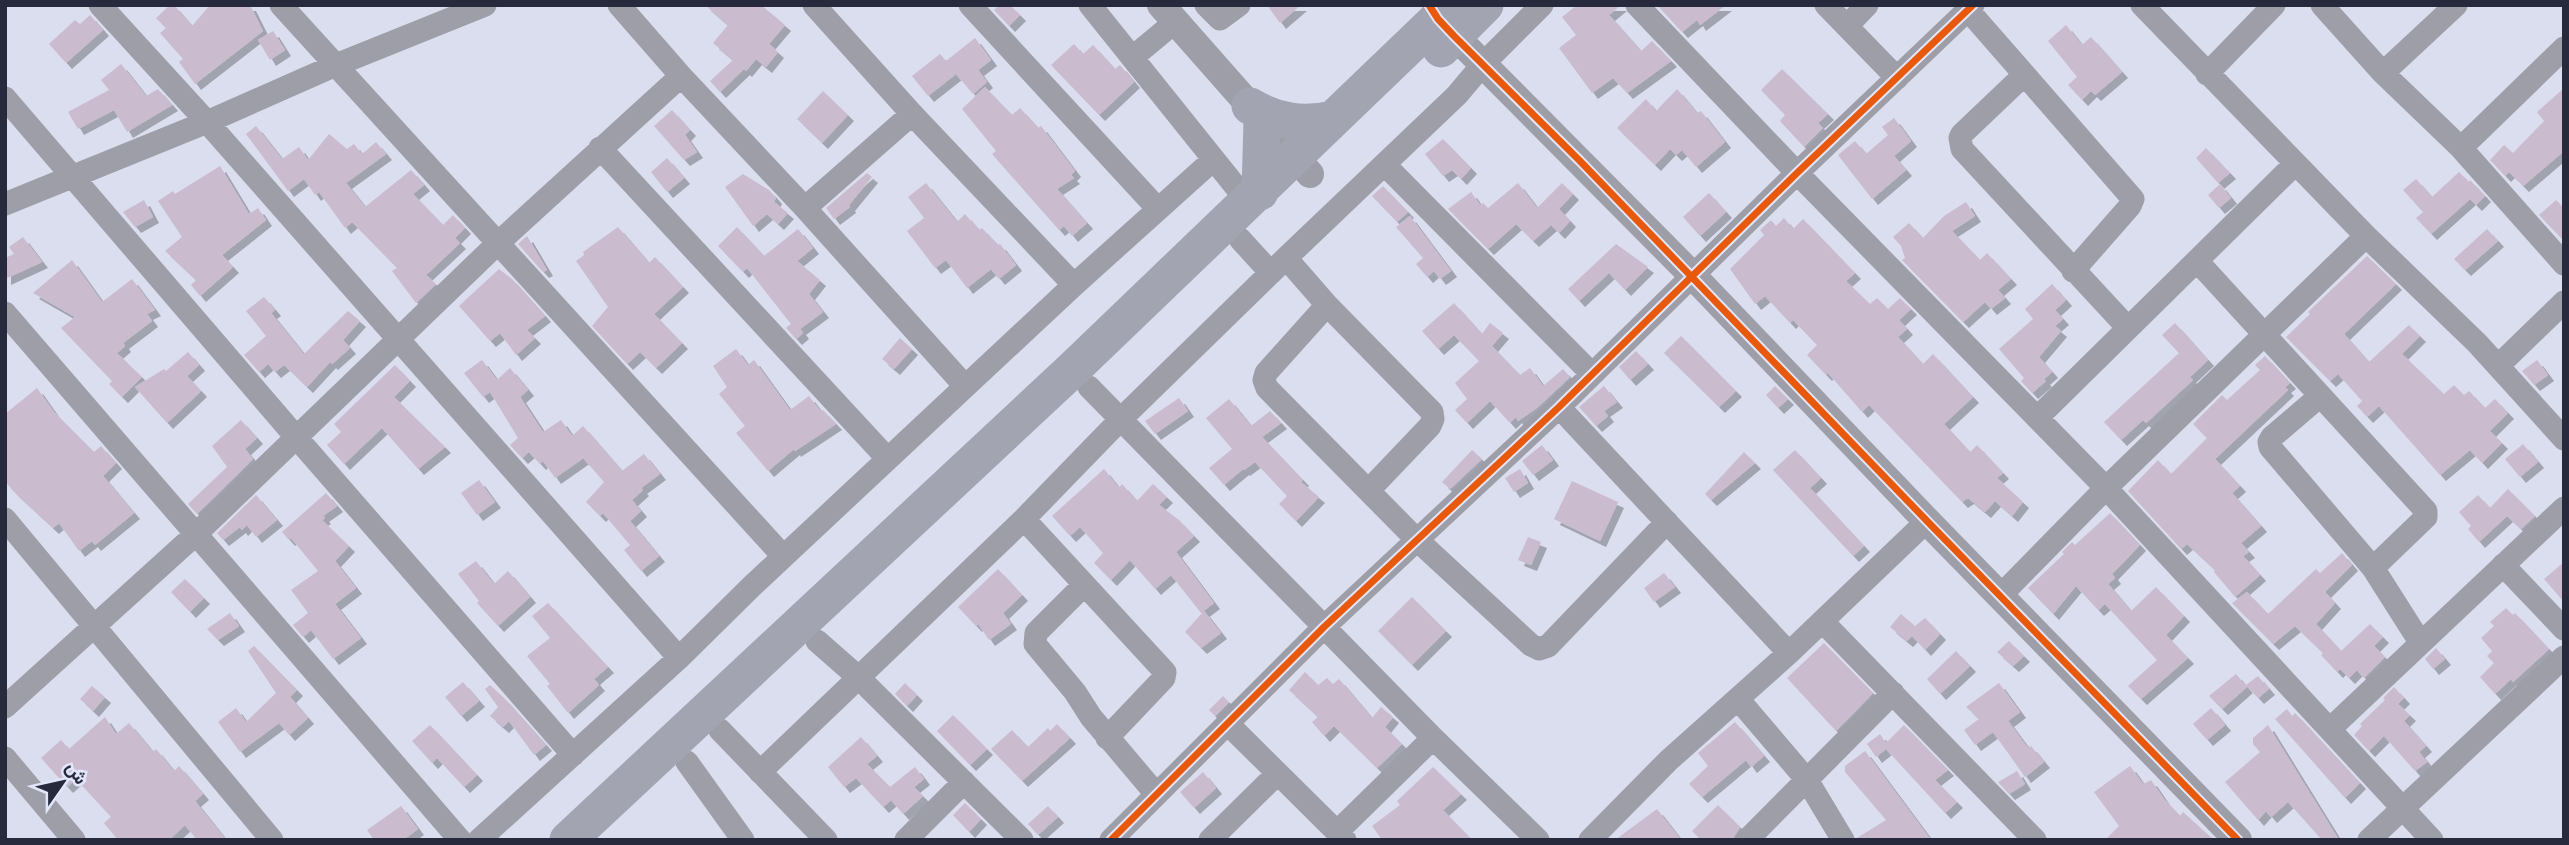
<svg xmlns="http://www.w3.org/2000/svg" width="2569" height="845" font-family="Overpass,Vazirmatn,sans-serif">
<style>
.building{fill:#cbbbcf;filter:url(#shadow)}
.lines{fill:none;stroke-linecap:round;stroke-linejoin:round}
.minor{stroke:#9d9ea8;stroke-width:23}
.tertiary{stroke:#9d9ea8;stroke-width:28}
.trunk{stroke:#a2a4b1;stroke-width:37}
.cycleway-casing{stroke:#e2e6fb;stroke-width:11}
.cycleway{stroke:#e8590c;stroke-width:7}
</style>
<defs>
<filter id="shadow"><feDropShadow dx="6" dy="6" stdDeviation="0" flood-color="#0004"/></filter>
</defs>
<rect width="100%" height="100%" fill="#dbdeef"/>
<path class="building" d="M170,5H174L192,26L210,5H250L263,31L195,84L179,62L183,59L160,33L166,28L156,18Z
M705,5H761L785,25L769,44L778,52L766,67L756,59L746,71L744,69L720,92L710,81L733,60L713,43L728,25Z
M999,5H1010L1020,15L1009,26L994,10Z
M1267,5H1301L1280,23Z
M1577,5H1621L1609,15L1641,51L1652,41L1671,61L1627,93L1613,78L1592,93L1559,48L1576,35L1562,17Z
M1657,5H1726L1700,25L1697,20L1682,32Z
M90,15L103,30L66,63L49,44L75,20L80,24Z
M2066,25L2082,45L2091,37L2122,72L2095,95L2091,91L2082,100L2068,85L2077,77L2048,41Z
M273,31L285,50L270,60L258,40Z
M975,38L991,60L978,70L987,82L973,94L956,74L928,96L912,76L940,54L946,61Z
M1074,44L1083,54L1093,45L1115,69L1120,65L1134,82L1099,115L1051,65Z
M121,64L146,96L158,89L172,105L127,132L114,110L78,129L68,112L109,90L101,80Z
M1782,69L1828,114L1818,123L1823,128L1804,147L1780,121L1785,115L1761,90Z
M985,87L1012,115L1020,108L1038,128L1041,126L1075,171L1071,175L1074,178L1057,189L1087,223L1072,236L1064,226L1059,230L992,154L996,151L962,109Z
M2564,88V151L2523,186L2509,172L2505,176L2490,160L2504,145L2513,153L2544,121L2537,112Z
M1677,89L1697,113L1701,111L1725,142L1696,167L1682,150L1676,155L1670,149L1655,165L1617,128L1646,99L1656,111Z
M823,91L848,115L822,143L797,119Z
M672,110L690,130L685,135L697,152L684,160L654,126Z
M1894,118L1911,141L1894,156L1906,170L1872,199L1838,155L1855,141L1866,154L1888,135L1882,127Z
M256,126L282,159L299,147L308,160L329,134L347,149L354,144L362,154L376,142L386,154L346,183L365,207L411,170L424,185L413,194L443,225L453,215L465,228L455,238L460,243L426,275L436,284L416,303L392,271L397,268L352,222L345,228L319,192L315,195L304,179L288,191L246,134Z
M1443,139L1471,168L1461,179L1452,170L1443,176L1425,154Z
M2206,148L2230,173L2218,183L2196,158Z
M667,158L684,178L667,192L651,172Z
M220,166L249,214L258,208L266,220L222,255L233,267L200,296L191,285L196,280L165,251L182,237L158,201L173,191L175,194Z
M2459,172L2469,182L2470,180L2485,196L2476,205L2470,199L2431,234L2416,218L2423,212L2403,190L2416,179L2432,197Z
M867,173L872,177L849,205L850,207L834,219L826,208Z
M743,174L769,190L776,198L774,202L788,213L778,224L767,214L753,226L725,187Z
M926,183L957,222L965,214L979,230L982,228L998,245L1000,244L1016,265L999,279L991,269L967,288L946,260L935,268L907,231L924,218L908,197Z
M1518,183L1537,208L1562,183L1573,194L1559,209L1570,221L1559,233L1551,225L1533,241L1516,224L1488,249L1448,209L1471,192L1480,205L1483,203L1488,208Z
M2220,184L2231,198L2219,208L2208,195Z
M1383,186L1408,212L1397,222L1372,196Z
M1709,193L1726,212L1700,236L1683,217Z
M144,200L153,217L135,227L123,212Z
M2556,200L2564,208V241L2539,215Z
M1966,202L1975,216L1952,231L1980,260L1987,253L2011,279L1998,290L2005,298L1991,309L1985,302L1963,322L1902,260L1905,258L1901,246L1893,237L1909,223L1923,238L1944,216Z
M1410,216L1451,271L1440,279L1434,271L1427,277L1416,264L1423,258L1396,227Z
M1784,218L1793,229L1803,219L1855,273L1846,281L1870,304L1877,298L1888,309L1900,298L1911,309L1899,320L1907,329L1898,337L1923,364L1933,354L1973,397L1944,424L1970,452L1977,445L2003,473L1997,478L2023,502L2012,516L1995,501L1985,512L1968,498L1962,502L1869,405L1862,412L1828,373L1826,375L1807,355L1817,345L1793,320L1790,323L1765,296L1755,304L1730,269L1764,235L1760,230L1771,220L1776,226Z
M618,227L649,263L655,257L683,287L654,314L682,343L656,368L640,352L627,364L592,326L608,307L576,261L584,255L583,252Z
M737,227L764,256L798,229L813,248L797,261L820,280L809,294L823,312L800,329L803,333L796,339L786,328L791,324L747,268L743,272L718,246Z
M2487,229L2498,241L2465,270L2454,259Z
M527,236L547,270L543,272L518,244Z
M23,237L42,262L5,279V258L14,254L9,247Z
M1616,244L1648,267L1625,290L1609,273L1579,301L1568,289Z
M2367,256L2396,284L2344,334L2369,362L2409,325L2420,336L2402,354L2444,394L2454,385L2464,395L2469,391L2485,408L2495,399L2508,413L2490,431L2502,443L2482,463L2470,450L2440,475L2379,406L2367,417L2357,406L2362,401L2338,374L2330,381L2286,337L2310,314L2308,312Z
M72,260L102,302L132,279L155,310L147,314L152,321L123,343L125,346L117,353L142,377L122,397L109,384L112,381L61,328L75,317L33,293Z
M499,269L512,279L545,316L527,330L535,338L516,355L500,333L490,341L459,306Z
M2052,284L2066,300L2055,310L2063,319L2055,326L2061,331L2039,357L2052,372L2044,379L2046,381L2032,393L2021,381L2024,378L1999,349L2033,319L2025,309Z
M264,297L275,310L271,313L304,354L348,311L360,321L343,340L350,348L332,364L330,362L307,387L284,365L275,372L268,364L259,372L244,355L266,336L246,311Z
M1454,303L1482,334L1490,323L1503,333L1492,346L1520,375L1530,368L1543,386L1563,369L1570,377L1538,407L1518,421L1516,417L1510,423L1490,401L1467,423L1455,410L1467,399L1455,383L1479,361L1454,335L1438,349L1422,331Z
M2175,323L2208,360L2190,377L2193,380L2146,423L2143,420L2121,440L2104,422L2179,353L2162,335Z
M1681,336L1736,391L1719,407L1664,353Z
M900,338L912,349L894,369L882,359Z
M736,349L748,365L754,360L790,410L809,396L821,412L823,410L836,424L795,451L794,449L768,471L736,433L745,426L719,394L727,387L713,366Z
M1636,351L1648,364L1630,380L1619,367Z
M188,352L199,365L187,376L201,391L167,423L135,387L164,369L166,371Z
M2265,356L2290,383L2285,387L2288,390L2215,459L2240,486L2232,493L2261,526L2241,543L2249,552L2243,556L2260,575L2235,597L2214,572L2215,570L2187,544L2181,549L2128,491L2158,460L2171,474L2207,438L2193,424L2222,395L2227,400L2260,370L2255,365Z
M482,360L497,380L510,368L528,390L520,397L543,432L561,420L572,436L583,426L622,471L644,454L660,474L641,488L643,490L632,500L641,511L630,521L659,556L641,571L624,550L630,545L603,513L600,516L586,502L604,482L584,459H582L555,478L543,461L540,464L529,452L522,458L510,445L518,438L490,392L483,397L464,373Z
M2537,360L2548,375L2534,385L2522,371Z
M395,365L410,381L394,397L445,447L418,469L382,428L344,464L327,445L341,432L334,424Z
M1604,386L1617,402L1604,411L1608,416L1596,426L1579,407Z
M1775,386L1788,399L1778,408L1766,395Z
M37,388L54,412L94,452L101,446L116,463L103,476L134,513L95,545L92,541L79,551L59,523L53,528L14,492L5,481V414Z
M1179,398L1188,411L1155,434L1145,421Z
M1229,399L1251,426L1270,411L1281,423L1262,437L1303,480L1301,482L1319,497L1296,521L1279,504L1287,496L1255,462L1244,470L1243,469L1224,485L1209,468L1232,449L1206,418Z
M241,420L257,438L245,449L253,459L197,514L188,504L227,467L212,446Z
M2523,444L2538,462L2520,477L2505,459Z
M1542,445L1553,460L1533,475L1522,461Z
M1472,450L1482,459L1450,489L1442,482Z
M1795,450L1821,478L1810,488L1864,546L1853,556L1773,470Z
M1744,452L1755,463L1711,500L1705,494Z
M1104,469L1119,488L1122,484L1137,501L1153,484L1167,497L1159,505L1179,520L1194,536L1176,552L1214,603L1201,613L1171,575L1155,589L1130,560L1111,580L1094,563L1103,553L1080,527L1070,536L1052,516Z
M1520,469L1528,483L1514,492L1505,478Z
M479,480L495,502L477,515L461,493Z
M1572,481L1618,502L1600,541L1554,519Z
M2508,489L2535,516L2521,529L2507,516L2479,542L2468,529L2471,526L2459,512L2478,495L2490,508Z
M326,493L337,506L323,516L325,518L322,520L349,546L335,561L356,588L335,604L361,638L333,659L311,630L303,637L293,625L308,613L291,590L318,571L291,538L289,540L282,532Z
M256,495L277,520L256,537L247,525L242,530L240,527L223,540L217,533Z
M2110,513L2140,545L2112,574L2115,578L2108,584L2131,611L2156,587L2184,616L2166,635L2188,658L2141,699L2128,686L2157,660L2105,604L2098,610L2076,586L2053,614L2028,588L2064,554L2062,552L2072,542L2075,545Z
M1528,537L1541,542L1531,565L1518,560Z
M2342,553L2352,565L2325,592L2335,603L2316,624L2341,651L2370,624L2383,637L2374,646L2385,657L2364,678L2357,670L2349,678L2340,669L2337,672L2321,655L2323,653L2295,626L2273,644L2232,603L2247,592L2268,614L2316,569L2320,573Z
M476,561L494,584L508,571L530,597L498,626L477,603L479,601L458,574Z
M2564,562V602L2544,579Z
M998,569L1022,595L1003,613L1011,624L989,640L978,624L976,626L958,607Z
M1664,573L1675,587L1654,602L1644,588Z
M185,579L204,598L190,612L171,592Z
M1412,597L1446,631L1412,665L1378,631Z
M548,603L608,667L594,679L599,685L568,713L547,686L550,684L527,656L550,638L532,616Z
M2506,608L2513,615L2515,613L2549,649L2513,682L2511,679L2495,694L2480,677L2494,663L2487,656L2492,651L2481,638L2494,626L2490,622Z
M1204,611L1221,633L1201,648L1185,632Z
M230,613L239,626L218,640L207,629Z
M1901,614L1915,626L1925,618L1940,634L1925,650L1912,636L1907,641L1890,627Z
M2009,641L2024,656L2013,666L1997,652Z
M1824,643L1873,693L1836,731L1787,678Z
M254,646L297,690L290,697L308,718L289,735L279,723L240,752L218,722L236,708L246,722L276,693L248,651Z
M2436,648L2445,659L2433,669L2425,659Z
M1956,651L1970,666L1940,694L1927,679Z
M1305,672L1318,685L1327,678L1333,684L1339,679L1372,718L1381,707L1393,717L1385,727L1402,744L1377,768L1334,726L1324,736L1312,722L1318,717L1289,690Z
M2236,674L2247,687L2222,709L2209,696Z
M2258,676L2269,689L2258,698L2246,685Z
M463,682L479,701L461,716L445,697Z
M905,683L917,695L907,706L895,694Z
M1999,683L2020,712L2008,721L2028,748L2031,746L2044,762L2025,777L1993,732L1975,745L1964,730L1979,719L1966,707Z
M490,685L504,698L546,745L534,755L509,721L503,727L490,716L498,707L485,689Z
M92,686L105,697L93,711L80,699Z
M2394,687L2404,698L2398,704L2410,715L2404,721L2426,746L2419,752L2427,762L2415,771L2384,736L2369,751L2354,735L2362,726L2360,724L2385,700L2383,698Z
M1223,696L1229,702L1215,716L1209,710Z
M2211,708L2225,725L2207,740L2193,724Z
M2287,709L2292,716L2295,713L2360,783L2345,798L2275,719Z
M953,715L987,749L970,765L937,731Z
M105,717L116,734L129,723L153,752L156,749L174,771L179,766L203,794L195,801L226,840H197L185,825L169,840H118L104,823L111,817L76,779L67,787L41,758L61,740L69,749Z
M1735,722L1764,756L1751,767L1746,760L1702,797L1689,784L1708,766L1698,753Z
M1057,724L1070,738L1022,781L991,749L1012,730L1028,747L1048,728L1050,731Z
M430,725L477,775L464,787L437,758L432,763L412,741Z
M1904,725L1948,770L1935,780L1957,802L1945,813L1886,749L1876,757L1867,744L1880,734L1886,743Z
M2268,725L2339,840H2322L2288,802L2271,817L2266,811L2258,820L2225,782L2260,752L2253,744V738Z
M861,737L877,756L867,764L890,787L915,767L924,779L914,787L923,796L903,814L891,800L883,807L856,778L844,787L828,767Z
M1865,751L1931,840H1857V838L1886,820L1845,772V766Z
M2130,766L2143,784L2151,780L2164,799L2180,816L2183,812L2214,840H2105L2119,826L2094,792Z
M1433,767L1461,794L1443,810L1472,840H1382L1372,826L1400,805L1397,801Z
M2017,771L2025,784L2009,794L1998,782Z
M1203,772L1216,788L1194,808L1180,792Z
M965,803L981,819L969,832L953,815Z
M1718,805L1740,827L1732,840H1701L1692,831Z
M401,806L418,829L403,840H374L367,830Z
M1048,806L1058,817L1038,835L1028,824Z
M1657,809L1681,840H1615Z"/>
<g class="lines">
<path class="minor" d="M100,5L207,122L679,658
M281,5L783,556
M814,5L912,114L1074,285
M970,5L1158,209
M1090,5L1248,202
M1206,5L1220,19L1239,5
M1637,5L1797,173L2106,488L2432,840
M1826,5L1897,78
M2142,5L2366,236L2477,343L2564,439
M2322,5L2383,73L2461,148L2564,264
M1968,10L2133,199L2130,206L2073,271
M1847,26L1867,5
M1133,57L1175,22
M2383,73L2456,5
M2207,74L2274,5
M681,76L805,208L965,386
M2023,76L1962,134L1960,138L1962,149L2128,328
M5,98L296,437L573,755
M600,148L887,458
M2461,148L2564,48
M1385,165L1592,374
M5,204L207,122L336,65L485,5
M805,208L912,114
M1240,239L1271,273
M1286,258L1327,305L1432,412L1433,419L1430,426L1369,490
M2198,262L2426,511V517L2373,568
M1327,305L1266,373L1264,380L1267,388L1416,539L1531,645L1539,649L1548,646L1667,522
M5,313L460,840
M2498,366L2564,302
M1089,387L1433,738L1538,840
M2320,396L2272,437L2269,442L2270,447L2373,568L2420,642
M1559,407L1789,653
M2037,418L2295,164
M5,519L272,840
M1024,519L1165,672L1164,678L1107,738
M2503,565L2564,629
M1084,585L1036,633L1035,644L1075,692L1091,717L1156,794
M2001,595L2106,488L2366,236
M1823,622L2035,840
M817,641L858,677L1022,840
M1738,699L1807,780L1843,840
M5,707L196,534L498,243L681,76L619,5
M1228,724L1345,840
M2330,729L2564,508
M720,730L826,840
M5,758L74,840
M687,762L743,840
M760,772L1024,519L1121,419L1286,258L1457,95L1483,64L1542,5
M1337,832L1433,738
M479,840L679,658L752,586L1074,285L1213,160
M906,840L964,782
M1111,840L1324,627L1559,407L1797,173L1973,5
M1210,840L1277,774
M1590,840L1669,760L1789,653L1927,521
M1747,840L1893,693
M2369,840L2564,657"/>
<path class="tertiary" d="M1161,5L1310,174
M1441,22L1693,276L1927,521L2238,840"/>
<path class="trunk" d="M1441,49L1485,5
M1250,106C1277,122 1303,126 1333,119
M1260,192L1262,121
M568,840L1075,367L1452,5"/>
<g class="cycleway-casing">
<path id="cycleway" d="M1429,5L1438,19L1454,36L1580,161L1927,521L2238,840
M1111,840L1324,627L1559,407L1797,173L1973,5"/>
</g>
<use href="#cycleway" class="cycleway"/>
</g>
<rect width="2569" height="845" fill="none" stroke="#272a3d" stroke-width="14"/>
<g transform="translate(63 782) rotate(56)" stroke="#e2e6fb" stroke-width="5" paint-order="stroke">
<path d="M0-5L12 26L0 18L-12 26Z" fill="#272a3d"/>
<text y="-10" font-size="19" font-weight="bold" text-anchor="middle" fill="#272a3d">ش</text>
</g>
</svg>
